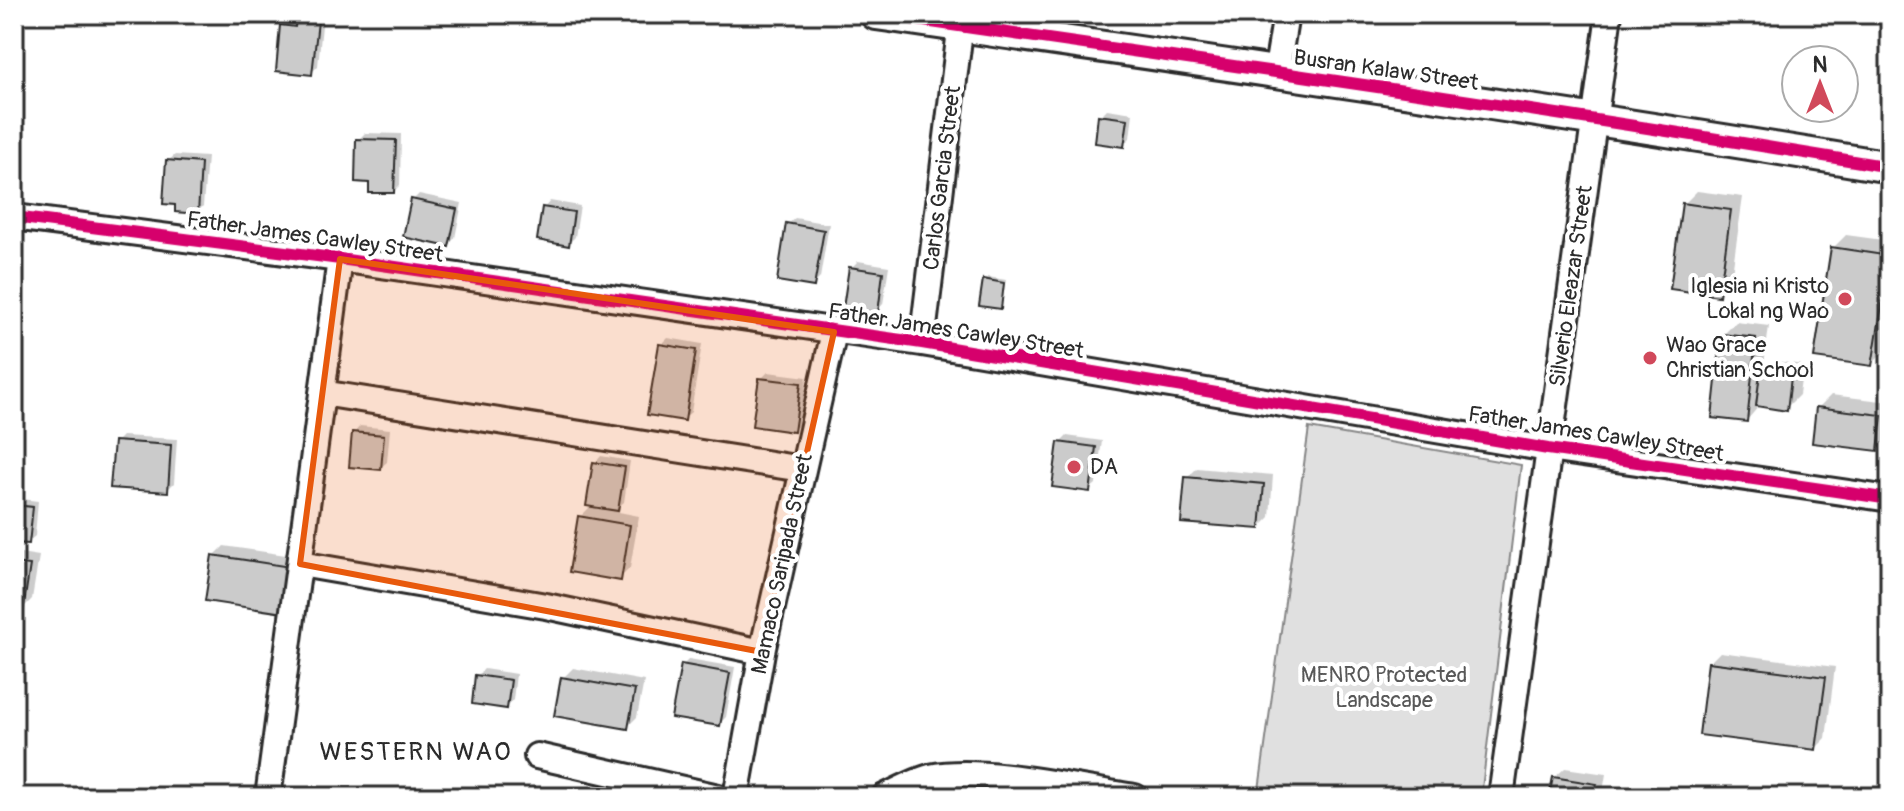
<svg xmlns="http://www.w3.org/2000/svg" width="1904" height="811" font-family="Pangolin,sans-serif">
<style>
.green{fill:#e0e0e0;stroke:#868686;stroke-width:2}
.shadow{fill:#0003}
.building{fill:#cbcbcb;stroke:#2b2b2b;stroke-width:2}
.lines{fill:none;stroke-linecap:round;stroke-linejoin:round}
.minor-casing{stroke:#2b2b2b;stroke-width:30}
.tertiary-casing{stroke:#2b2b2b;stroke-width:36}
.minor{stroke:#fff;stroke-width:24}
.tertiary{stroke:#fff;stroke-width:30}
.cycleway-casing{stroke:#fff;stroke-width:17}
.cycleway{stroke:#d6006c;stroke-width:12}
.marked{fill:#e8590c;fill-opacity:0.2;stroke:#e8590c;stroke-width:6;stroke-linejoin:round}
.poi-dot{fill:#d1495b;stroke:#fff;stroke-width:3}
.labels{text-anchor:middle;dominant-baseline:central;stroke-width:8;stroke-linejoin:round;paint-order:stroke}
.street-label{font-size:22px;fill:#2b2b2b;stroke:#fff}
.poi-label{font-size:22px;fill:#2b2b2b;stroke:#fff;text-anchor:start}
.park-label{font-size:22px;fill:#585858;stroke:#fff}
.quarter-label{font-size:26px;letter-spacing:2px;fill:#2b2b2b;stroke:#fff}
</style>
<rect width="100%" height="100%" fill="#fff"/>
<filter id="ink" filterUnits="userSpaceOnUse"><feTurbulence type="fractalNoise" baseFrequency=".0125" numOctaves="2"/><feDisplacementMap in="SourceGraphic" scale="16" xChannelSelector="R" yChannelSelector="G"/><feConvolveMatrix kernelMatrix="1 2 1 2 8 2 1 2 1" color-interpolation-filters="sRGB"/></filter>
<g filter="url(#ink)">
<path class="green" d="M1309,428L1521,465L1481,797H1258Z"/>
<path class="shadow" d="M304,14L323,15L318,66L312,72L282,26Z
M1107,109L1133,113L1130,138L1123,145L1100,116Z
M365,133L401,134L400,185L394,191L371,181L358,140Z
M175,155L207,157L203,206L197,212L168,161Z
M1697,191L1743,197L1731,280L1718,293L1684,204Z
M419,194L462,203L455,238L448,245L413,200Z
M550,201L580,206L575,237L568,244L544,208Z
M795,218L829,224L820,278L813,285L788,224Z
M1846,235L1890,241V318L1885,351L1872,364L1833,248Z
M858,261L889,266L883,304L877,311L851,268Z
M988,277L1006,280L1000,307L985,280Z
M1736,322L1769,326L1763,373L1775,361L1803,365L1799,395L1786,408L1760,405L1747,420L1723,335Z
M668,338L702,344L691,412L684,418L661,345Z
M768,372L807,377L800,423L794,430L761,379Z
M1831,395L1890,402V436L1877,448L1818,408Z
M360,426L390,429L387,462L380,468L354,433Z
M122,436L177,439L174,483L167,490L116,442Z
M1067,436L1102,441L1096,484L1089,490L1060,443Z
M601,456L630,461L624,502L614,511L639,516L630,568L620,578L580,517L592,505L595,463Z
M1197,468L1273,475L1270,517L1260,527L1187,478Z
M14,498L38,501L35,536L28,542L14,541Z
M224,546L306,558L299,601L214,556Z
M14,552L39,556L32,599L22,609L14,608Z
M1720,652L1835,667L1826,738L1816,748L1710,662Z
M689,659L735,667L726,717L719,724L683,665Z
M573,668L644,681L637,717L627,727L563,678Z
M484,669L516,674L513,700L506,707L477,676Z
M1565,768L1606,774L1602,797H1551L1554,778Z"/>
<path class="building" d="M296,20L318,21L312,75L276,71L280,25L295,27Z
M1098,115L1128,119L1124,147L1095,143Z
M356,139L396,140L394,193H369V183L355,182Z
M166,160L201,163L198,214L175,212V205L163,204Z
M411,199L457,209L449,247L403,237Z
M1682,203L1731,210L1719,296L1670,289Z
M542,207L574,212L569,246L537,240Z
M786,223L824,230L814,287L777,281Z
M1831,247L1890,256L1872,366L1814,358Z
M849,267L883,272L878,313L843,308Z
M983,279L1004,283L1001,309L979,306Z
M1721,334L1756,338L1747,422L1712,418Z
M659,344L696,350L685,421L647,415Z
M1760,373L1791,377L1787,411L1756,406Z
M759,378L801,383L794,432L752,426Z
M1816,407L1882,415L1878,451L1812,443Z
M352,432L384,435L381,470L349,467Z
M114,441L171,445L168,492L110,488Z
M1058,442L1096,447L1090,492L1052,487Z
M593,462L625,467L618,511L586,506Z
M1185,477L1264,484L1260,529L1181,523Z
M14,505L33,507L29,544L14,543Z
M578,516L630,525L621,581L569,572Z
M212,555L297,568L290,614L205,601Z
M14,563L30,565L23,611L14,610Z
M1708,662L1826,677L1816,750L1699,735Z
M681,664L730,673L720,726L671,718Z
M475,675L511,680L507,709L472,704Z
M561,677L635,690L628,729L554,716Z
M1553,777L1597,784L1594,797H1549Z"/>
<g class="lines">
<g class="minor-casing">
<path id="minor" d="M1276,75L1286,14
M14,217L340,259L922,343L1548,449L1890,499
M922,343L962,14
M322,393L802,469
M300,564L546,606L762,652
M537,756L718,797
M268,797L340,259
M736,797L762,652L834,332
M884,797C899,790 915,781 930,777C985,766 1079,789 1135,797
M1501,797L1609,14"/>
</g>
<g class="tertiary-casing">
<path id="tertiary" d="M876,14C1214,63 1553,111 1890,167"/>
</g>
<use href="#minor" class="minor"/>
<use href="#tertiary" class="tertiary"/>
<g class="cycleway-casing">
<path id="cycleway" d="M876,14C1214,63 1553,111 1890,167
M14,217L340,259L922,343L1548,449L1890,499"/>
</g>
<use href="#cycleway" class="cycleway"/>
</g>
</g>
<path class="marked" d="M340,259L834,332L762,652L300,564Z"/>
<g class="poi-dot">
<circle cx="1845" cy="299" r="8"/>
<circle cx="1650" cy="358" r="8"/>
<circle cx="1074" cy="467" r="8"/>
</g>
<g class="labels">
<g class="street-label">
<text transform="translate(1386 70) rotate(8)">Busran Kalaw Street</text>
<text transform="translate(942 178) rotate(-83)">Carlos Garcia Street</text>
<text transform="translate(315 237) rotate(8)">Father James Cawley Street</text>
<text transform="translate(1571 286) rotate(-82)">Silverio Eleazar Street</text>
<text transform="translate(956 331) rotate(9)">Father James Cawley Street</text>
<text transform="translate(1596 434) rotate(9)">Father James Cawley Street</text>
<text transform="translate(782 564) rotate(-78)">Mamaco Saripada Street</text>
</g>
<g class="poi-label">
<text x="1829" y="286" text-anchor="end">Iglesia ni Kristo<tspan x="1829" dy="25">Lokal ng Wao</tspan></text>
<text x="1666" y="345">Wao Grace<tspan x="1666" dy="25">Christian School</tspan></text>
<text x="1090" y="467">DA</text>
</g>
<g class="park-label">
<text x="1384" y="675">MENRO Protected<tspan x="1384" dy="25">Landscape</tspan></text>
</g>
<g class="quarter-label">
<text x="416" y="752">WESTERN WAO</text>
</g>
</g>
<rect width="1904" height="811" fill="none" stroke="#fff" stroke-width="48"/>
<rect x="24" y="24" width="1856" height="763" fill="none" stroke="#2b2b2b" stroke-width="3" filter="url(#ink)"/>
<g transform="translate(1820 84)"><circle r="38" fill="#ffffff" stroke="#aaaaaa" stroke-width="2"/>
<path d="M0-6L14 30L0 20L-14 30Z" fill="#d1495b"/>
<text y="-12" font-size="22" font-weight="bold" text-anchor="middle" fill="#2b2b2b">N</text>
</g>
</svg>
